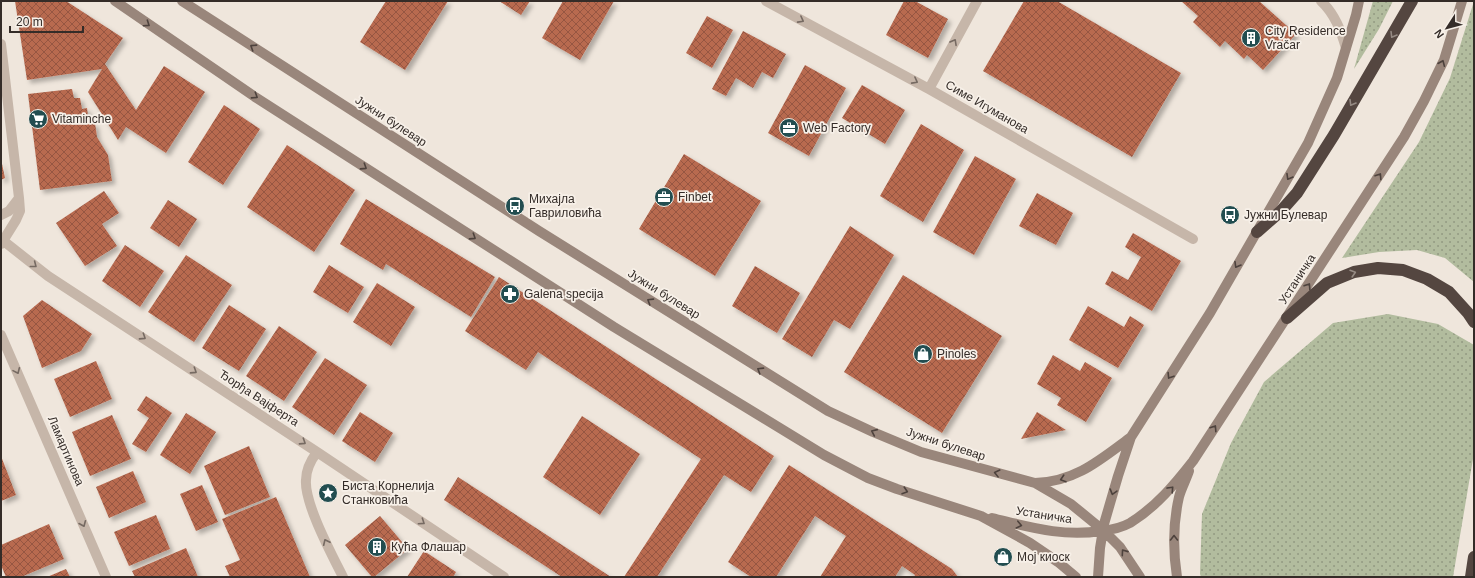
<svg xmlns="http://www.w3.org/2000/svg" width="1475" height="578" font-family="Helvetica,sans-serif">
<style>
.grass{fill:url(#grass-dots)}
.building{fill:url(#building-cross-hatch);filter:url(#shadow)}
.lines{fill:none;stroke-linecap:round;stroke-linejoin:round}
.street{stroke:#c6b6a9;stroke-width:10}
.secondary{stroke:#99867b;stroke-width:10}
.highway{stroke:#544640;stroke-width:12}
.oneway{stroke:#766a62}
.oneway2{stroke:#4d423d}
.oneway3{stroke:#958a83}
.labels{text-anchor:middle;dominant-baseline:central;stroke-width:3.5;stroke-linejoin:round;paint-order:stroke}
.poi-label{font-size:12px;fill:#342c28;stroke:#f7f0e8;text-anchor:start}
.street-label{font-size:12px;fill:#342c28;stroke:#f7f0e8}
</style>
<defs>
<pattern id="grass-dots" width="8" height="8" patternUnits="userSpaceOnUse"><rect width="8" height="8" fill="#b2bc9e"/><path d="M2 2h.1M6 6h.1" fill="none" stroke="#929981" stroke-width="1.8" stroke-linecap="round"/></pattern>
<pattern id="building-cross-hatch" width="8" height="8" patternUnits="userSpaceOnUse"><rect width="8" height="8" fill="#b86a50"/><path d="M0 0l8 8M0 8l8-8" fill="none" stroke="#965742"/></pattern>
<filter id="shadow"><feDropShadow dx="3.5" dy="3.5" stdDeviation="2" flood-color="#0004"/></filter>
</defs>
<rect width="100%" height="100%" fill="#efe6dc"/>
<path class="grass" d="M1373,1H1393L1379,29L1354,69Z
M1474,1V282L1445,258L1417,250L1379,252L1342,258L1419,142L1450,78Z
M1388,314L1438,324L1474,345V453L1453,577H1201L1200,574L1202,514L1231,443L1264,382L1333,323Z"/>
<path class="building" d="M15,1H66L123,38L105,64L136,110L164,66L205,92L166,153L126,127L118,140L88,92L102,69L27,80Z
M386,1H448L405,70L360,42Z
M499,1H530L521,15Z
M563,1H614L580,60L542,38Z
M904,1H915L948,19L928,58L886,35Z
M1024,1H1057L1181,73L1132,157L983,71Z
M1181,1H1259L1296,34L1263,70L1247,55L1244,59L1225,41L1220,47L1193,22L1198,16Z
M707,16L733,30L712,68L686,53Z
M743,31L786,54L773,78L762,72L753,88L736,78L726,96L712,89Z
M805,65L846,88L809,156L768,133Z
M862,85L905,110L885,144L842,118Z
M72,89L74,98H80L82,109L87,108L89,124L95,123L97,137L108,155L112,181L40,190L28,94Z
M224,105L260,129L223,185L188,162Z
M921,124L964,150L923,222L880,196Z
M287,145L355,190L314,252L247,207Z
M684,154L761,201L715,276L639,229Z
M975,156L1016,179L974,255L933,232Z
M1,159L5,178L1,180Z
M104,191L119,213L102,224L117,246L85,266L56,223Z
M1037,193L1073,213L1056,245L1019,226Z
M366,199L495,277L471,317L386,264L383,270L340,244Z
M168,200L197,219L179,247L150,228Z
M850,226L894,255L850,329L834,320L812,357L782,339Z
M1133,233L1181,261L1152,311L1105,284L1112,271L1128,280L1141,257L1125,247Z
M125,245L164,271L140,307L102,281Z
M186,255L232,285L194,342L148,312Z
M329,265L364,287L348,313L313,292Z
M755,266L800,293L777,333L732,306Z
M903,275L1002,336L942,433L844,372Z
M499,277L774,456L751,492L724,475L657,577H624L701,459L538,352L526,370L465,331Z
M377,283L415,307L391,346L353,322Z
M42,300L92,334L81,351L42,368L23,316Z
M229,305L266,329L239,371L202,348Z
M1088,306L1124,327L1130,316L1144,325L1118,368L1069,340Z
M279,326L317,352L284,401L246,376Z
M1053,355L1080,371L1085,362L1112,378L1086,422L1057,405L1061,398L1037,384Z
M325,358L367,385L334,435L292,407Z
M96,361L112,399L70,417L54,379Z
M146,396L172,413L146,452L132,444L149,418L137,410Z
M360,412L393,433L375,462L342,441Z
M1037,412L1066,430L1021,439Z
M186,413L216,432L190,474L160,455Z
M112,415L131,459L90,476L72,432Z
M582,416L640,454L600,515L543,477Z
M249,446L270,497L225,515L204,466Z
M1,456L16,495L1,501Z
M789,465L952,569L958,577H914L915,575L902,566L895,577H820L846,536L815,516L776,577H751L728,562Z
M133,471L146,502L109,518L96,487Z
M458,477L611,577H562L444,500Z
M202,485L218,522L196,531L180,494Z
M276,497L310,577H230L225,566L240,560L222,519Z
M156,515L170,549L129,566L114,532Z
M380,516L408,549L374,577H372L345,545Z
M49,524L64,559L21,577H6L1,565V545Z
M186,548L198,577H135L132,571Z
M424,551L456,572L453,577H407Z
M66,569L70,577H47Z"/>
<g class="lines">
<path class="street" d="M766,1L929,89L1193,239
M1321,1C1335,14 1341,31 1346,48
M1,44L19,198L20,211L16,220L1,244
M929,89L977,1
M1,215L9,211L19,198
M1,239L48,276L317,452L504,577
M1,335L106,577
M317,452C311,460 306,469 306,480C304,503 332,555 343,577"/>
<path class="secondary" d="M115,1L255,97L614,327L824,455L868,478L897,489L981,516L1030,543L1058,562L1076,577
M182,1L539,231L828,411L873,432L921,452L1035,483L1071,504L1104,531L1120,547L1140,577
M1035,483C1075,482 1100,460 1131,437
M992,518C1030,527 1062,537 1101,531C1111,530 1121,528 1130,523C1156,507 1175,484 1193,461L1404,137L1424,101L1444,60L1462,1
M1098,577L1100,548L1104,524L1118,476L1131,437L1210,313L1308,143L1337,78L1356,15L1359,1
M1177,577C1173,551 1173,523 1179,497C1181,489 1186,480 1189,471"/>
<path class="highway" d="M1257,232L1281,211L1297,193L1334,135L1412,1
M1287,318L1327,283L1354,272L1378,268L1403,270L1427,279L1449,292L1468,313L1474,322
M1471,577L1474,557"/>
</g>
<defs><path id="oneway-chevron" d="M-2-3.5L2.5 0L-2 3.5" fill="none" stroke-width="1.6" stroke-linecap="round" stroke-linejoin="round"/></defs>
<g class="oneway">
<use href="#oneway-chevron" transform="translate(801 20) rotate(28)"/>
<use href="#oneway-chevron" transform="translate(954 42) rotate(-61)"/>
<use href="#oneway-chevron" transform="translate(915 81) rotate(28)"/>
<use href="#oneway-chevron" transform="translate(34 265) rotate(38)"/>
<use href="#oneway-chevron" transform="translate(143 337) rotate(33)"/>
<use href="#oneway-chevron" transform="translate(17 371) rotate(66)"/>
<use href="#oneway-chevron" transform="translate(194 371) rotate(33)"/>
<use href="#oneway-chevron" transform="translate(303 442) rotate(33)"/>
<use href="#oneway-chevron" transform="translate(422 522) rotate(34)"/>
<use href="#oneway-chevron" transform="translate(83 524) rotate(67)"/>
<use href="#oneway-chevron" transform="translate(326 542) rotate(-115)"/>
</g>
<g class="oneway2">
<use href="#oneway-chevron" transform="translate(147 24) rotate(34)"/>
<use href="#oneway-chevron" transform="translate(253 47) rotate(-147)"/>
<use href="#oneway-chevron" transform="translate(1442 63) rotate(-67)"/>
<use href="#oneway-chevron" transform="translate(255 96) rotate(33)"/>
<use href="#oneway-chevron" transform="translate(364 167) rotate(33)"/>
<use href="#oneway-chevron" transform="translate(1379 176) rotate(-57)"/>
<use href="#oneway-chevron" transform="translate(1289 177) rotate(120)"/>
<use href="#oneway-chevron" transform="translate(473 237) rotate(33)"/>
<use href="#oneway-chevron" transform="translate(1237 265) rotate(120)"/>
<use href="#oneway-chevron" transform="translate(1308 286) rotate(-57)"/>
<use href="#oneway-chevron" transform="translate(650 301) rotate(-148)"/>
<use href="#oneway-chevron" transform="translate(760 370) rotate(-148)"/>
<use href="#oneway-chevron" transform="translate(1170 376) rotate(122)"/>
<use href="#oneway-chevron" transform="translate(1214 428) rotate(-57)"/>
<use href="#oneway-chevron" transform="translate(874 432) rotate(-156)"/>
<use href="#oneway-chevron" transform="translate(997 473) rotate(-166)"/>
<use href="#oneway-chevron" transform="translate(1063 479) rotate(162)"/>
<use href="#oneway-chevron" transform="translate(1171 489) rotate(-47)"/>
<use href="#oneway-chevron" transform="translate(905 491) rotate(18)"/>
<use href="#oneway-chevron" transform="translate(1113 492) rotate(106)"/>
<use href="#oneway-chevron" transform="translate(1019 525) rotate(13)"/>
<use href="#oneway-chevron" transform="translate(1174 538) rotate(-90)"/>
<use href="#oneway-chevron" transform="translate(1124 552) rotate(-125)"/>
</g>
<g class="oneway3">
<use href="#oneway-chevron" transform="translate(1393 35) rotate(121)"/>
<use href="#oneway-chevron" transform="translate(1352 103) rotate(121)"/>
<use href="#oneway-chevron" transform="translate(1353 273) rotate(-17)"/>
</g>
<defs>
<g id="building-disc" transform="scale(1)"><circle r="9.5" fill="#224d50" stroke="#f7f0e8"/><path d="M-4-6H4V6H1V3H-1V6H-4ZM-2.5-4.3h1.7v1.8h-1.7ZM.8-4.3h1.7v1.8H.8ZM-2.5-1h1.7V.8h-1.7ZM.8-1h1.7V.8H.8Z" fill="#fff"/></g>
<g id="supermarket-disc" transform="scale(1)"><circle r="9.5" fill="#224d50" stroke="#f7f0e8"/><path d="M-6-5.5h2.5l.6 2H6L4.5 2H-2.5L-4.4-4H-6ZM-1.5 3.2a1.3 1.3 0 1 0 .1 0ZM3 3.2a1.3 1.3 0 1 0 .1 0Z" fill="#fff"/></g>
<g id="office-disc" transform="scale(1)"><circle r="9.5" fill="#224d50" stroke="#f7f0e8"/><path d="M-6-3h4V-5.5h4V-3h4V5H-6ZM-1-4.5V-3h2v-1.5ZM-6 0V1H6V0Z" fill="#fff"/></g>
<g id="bus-disc" transform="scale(1)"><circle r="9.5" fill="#224d50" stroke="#f7f0e8"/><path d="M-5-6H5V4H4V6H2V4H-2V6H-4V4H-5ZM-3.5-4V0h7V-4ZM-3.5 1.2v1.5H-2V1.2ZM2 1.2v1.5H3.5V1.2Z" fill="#fff"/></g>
<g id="pharmacy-disc" transform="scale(1)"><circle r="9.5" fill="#224d50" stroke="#f7f0e8"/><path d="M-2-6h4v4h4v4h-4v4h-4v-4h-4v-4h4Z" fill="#fff"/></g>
<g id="shop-disc" transform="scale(1)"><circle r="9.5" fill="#224d50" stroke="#f7f0e8"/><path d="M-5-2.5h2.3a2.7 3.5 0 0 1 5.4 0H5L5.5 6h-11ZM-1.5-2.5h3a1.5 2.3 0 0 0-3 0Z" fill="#fff"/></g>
<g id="sight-disc" transform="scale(1)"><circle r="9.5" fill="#224d50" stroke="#f7f0e8"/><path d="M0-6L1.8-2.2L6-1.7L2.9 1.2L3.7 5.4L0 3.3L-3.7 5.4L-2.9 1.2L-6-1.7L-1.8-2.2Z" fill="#fff"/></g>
</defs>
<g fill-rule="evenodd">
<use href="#building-disc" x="1251" y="38"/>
<use href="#supermarket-disc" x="38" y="119"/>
<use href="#office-disc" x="789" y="128"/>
<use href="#office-disc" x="664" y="197"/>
<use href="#bus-disc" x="515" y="206"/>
<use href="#bus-disc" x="1230" y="215"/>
<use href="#pharmacy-disc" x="510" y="294"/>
<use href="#shop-disc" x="923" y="354"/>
<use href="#sight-disc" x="328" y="493"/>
<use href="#building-disc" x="377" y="547"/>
<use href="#shop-disc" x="1003" y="557"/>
</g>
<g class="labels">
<g class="poi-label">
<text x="1265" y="31">City Residence<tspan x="1265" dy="14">Vračar</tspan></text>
<text x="52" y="119">Vitaminche</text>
<text x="803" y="128">Web Factory</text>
<text x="678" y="197">Finbet</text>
<text x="529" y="199">Михајла<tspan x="529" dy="14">Гавриловића</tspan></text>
<text x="1244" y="215">Јужни Булевар</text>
<text x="524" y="294">Galena specija</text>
<text x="937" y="354">Pinoles</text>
<text x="342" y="486">Биста Корнелија<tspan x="342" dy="14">Станковића</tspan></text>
<text x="391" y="547">Кућа Флашар</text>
<text x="1017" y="557">Мој киоск</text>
</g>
<g class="street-label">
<text transform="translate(987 107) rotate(30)">Симе Игуманова</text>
<text transform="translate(391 121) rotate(33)">Јужни булевар</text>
<text transform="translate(1297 279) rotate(-57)">Устаничка</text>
<text transform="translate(664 294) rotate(32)">Јужни булевар</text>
<text transform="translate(259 398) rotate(33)">Ђорђа Вајферта</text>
<text transform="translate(946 444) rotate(18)">Јужни булевар</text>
<text transform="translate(66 451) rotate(67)">Ламартинова</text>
<text transform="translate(1044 515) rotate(9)">Устаничка</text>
</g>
</g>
<rect width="1475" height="578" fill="none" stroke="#342c28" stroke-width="4"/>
<g transform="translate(1447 28) rotate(234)" stroke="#f7f0e8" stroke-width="3" paint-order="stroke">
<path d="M0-3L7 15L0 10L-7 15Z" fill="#342c28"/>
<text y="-6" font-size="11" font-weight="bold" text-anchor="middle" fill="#342c28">N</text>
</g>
<path d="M10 26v6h73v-6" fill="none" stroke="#342c28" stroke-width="2"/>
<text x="16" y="26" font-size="12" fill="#342c28" stroke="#f7f0e8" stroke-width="3" paint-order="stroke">20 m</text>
</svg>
